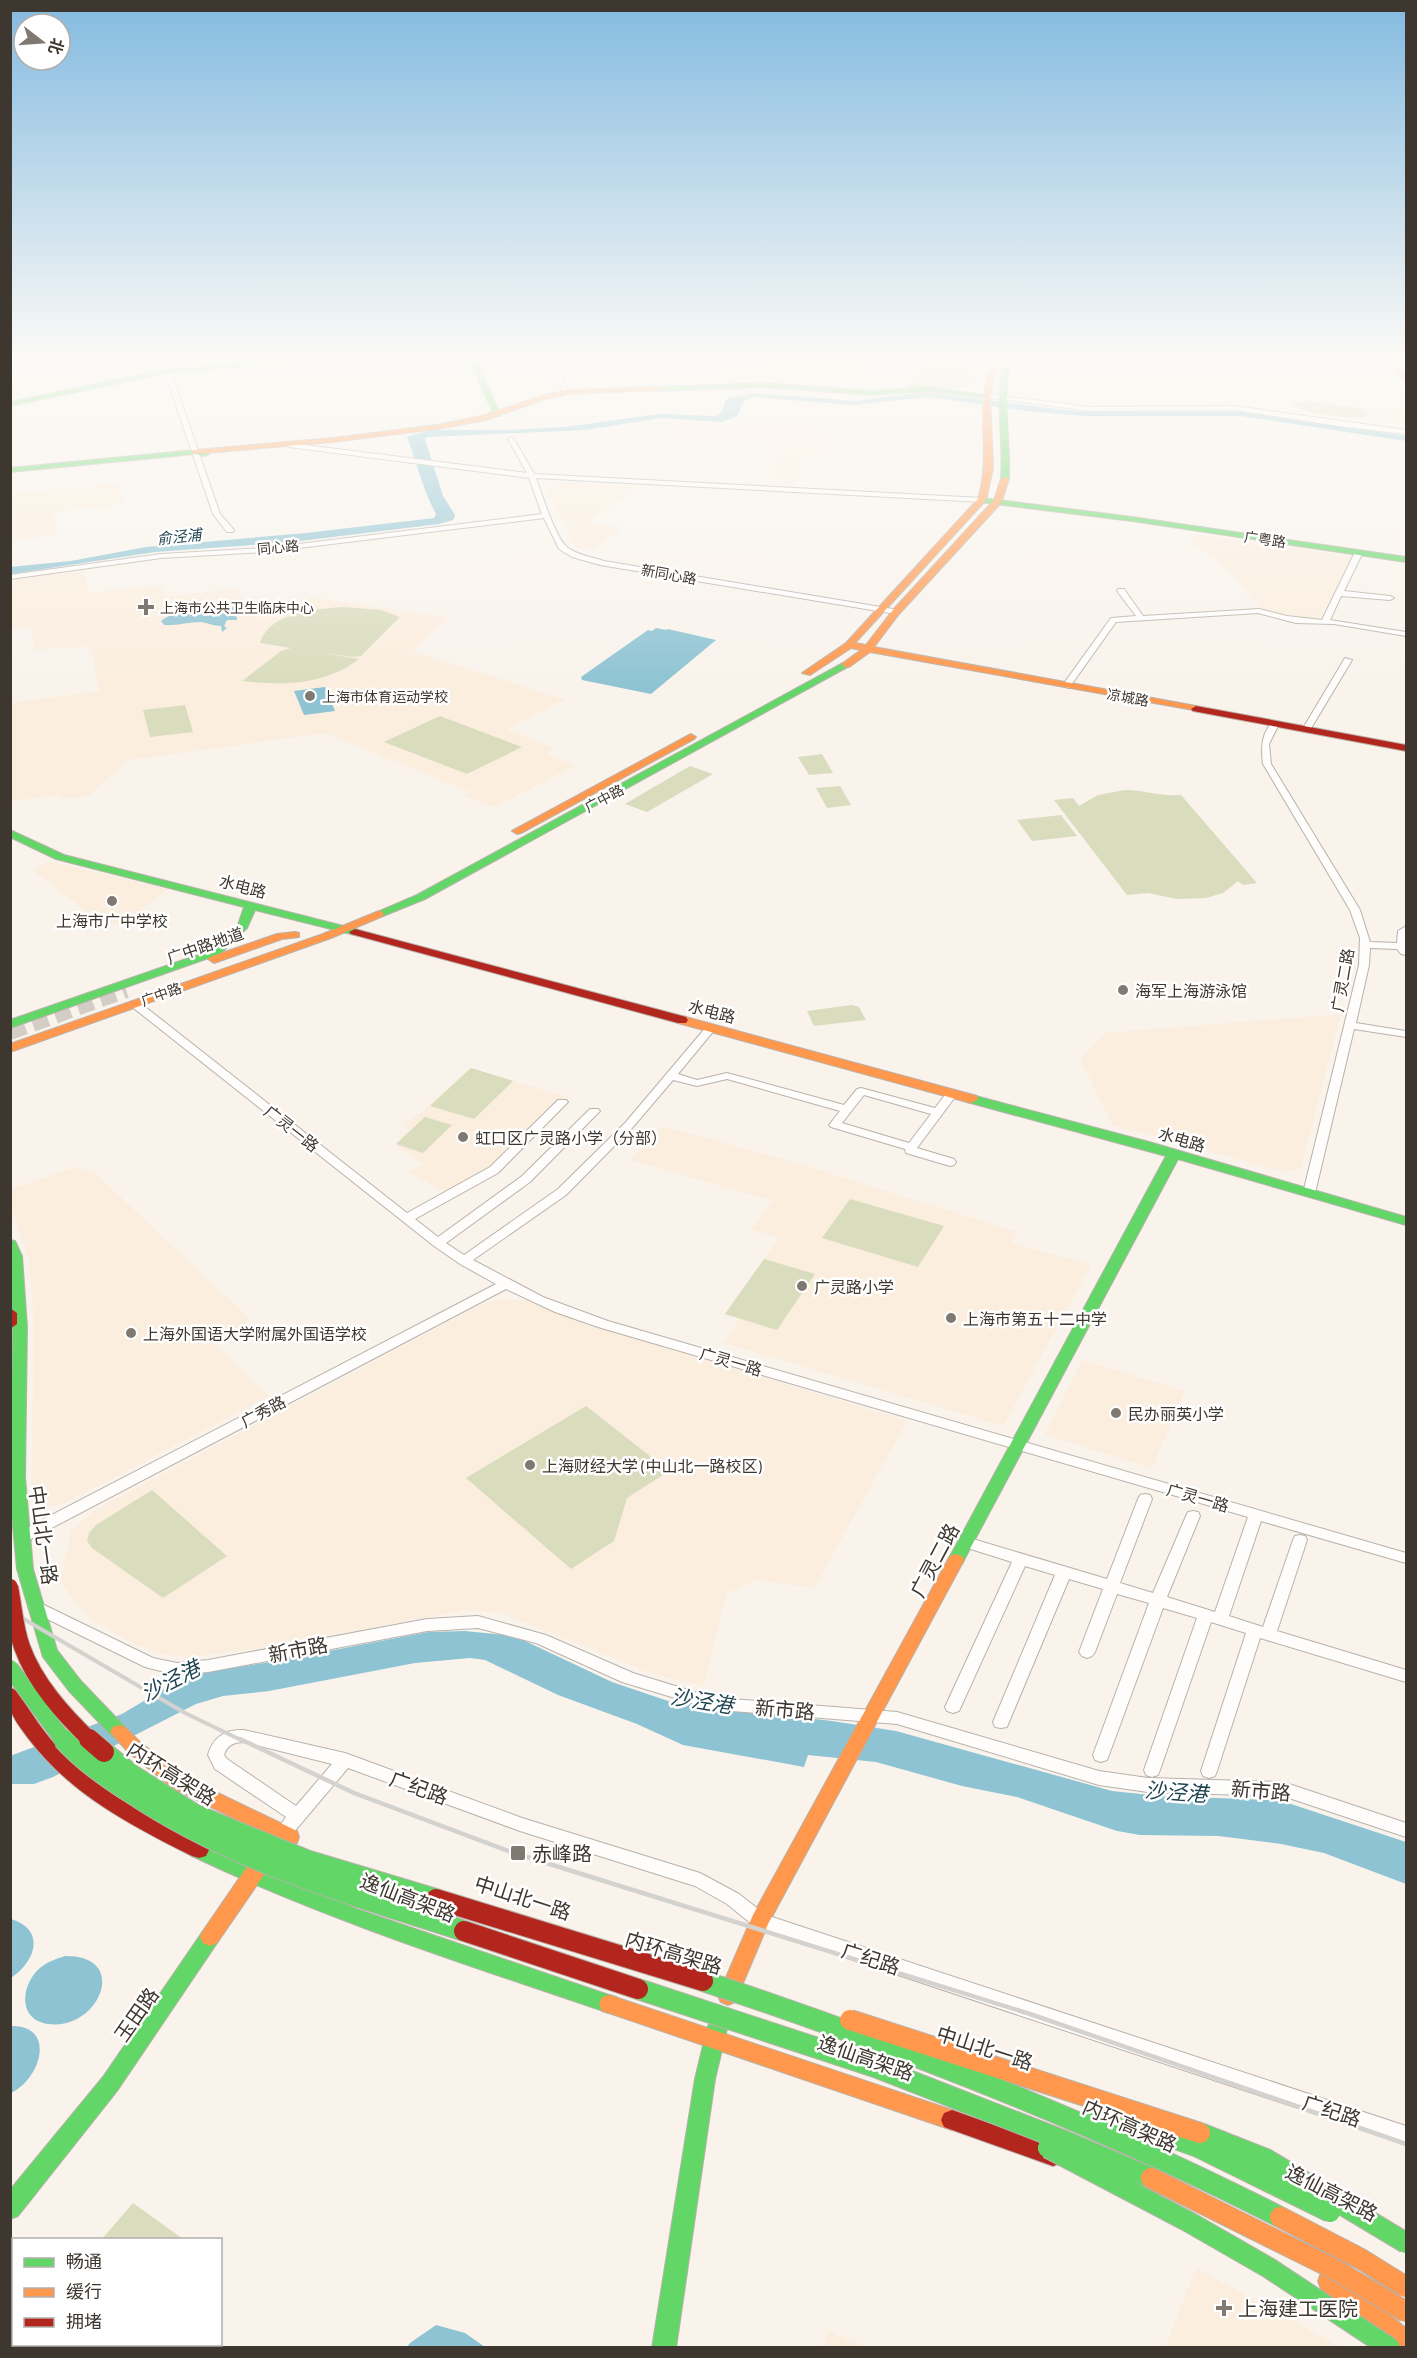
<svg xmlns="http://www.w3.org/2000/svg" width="1417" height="2358" font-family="Barlow,'Noto Sans SC',sans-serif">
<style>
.built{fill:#fbeedf}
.green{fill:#d9dcbd}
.water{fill:#8dc3d3}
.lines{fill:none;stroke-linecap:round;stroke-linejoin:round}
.primary-tunnel{stroke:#d4cdc6;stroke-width:16;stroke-dasharray:16 8;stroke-linecap:butt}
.street-casing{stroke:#b8b2ab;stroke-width:2}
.fast-casing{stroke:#b8b2ab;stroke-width:2}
.slow-casing{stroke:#b8b2ab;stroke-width:2}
.jam-casing{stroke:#b8b2ab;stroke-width:2}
.street{fill:#fefdfc;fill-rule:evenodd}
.fast{fill:#63d668;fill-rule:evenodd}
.slow{fill:#ff974d;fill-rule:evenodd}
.jam{fill:#b3261e;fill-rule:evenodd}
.rail-far1{stroke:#d4d2cf;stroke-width:4}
.rail{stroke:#d4d2cf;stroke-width:4.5}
.fast-bridge-far1-casing{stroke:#b8b2ab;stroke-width:18;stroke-linecap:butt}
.fast-bridge-casing{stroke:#b8b2ab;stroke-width:22;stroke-linecap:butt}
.slow-bridge-casing{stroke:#b8b2ab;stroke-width:22;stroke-linecap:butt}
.jam-bridge-far1-casing{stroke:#b8b2ab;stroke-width:18;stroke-linecap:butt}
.jam-bridge-casing{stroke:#b8b2ab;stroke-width:22;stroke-linecap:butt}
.fast-bridge-far1{stroke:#63d668;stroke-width:16}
.fast-bridge{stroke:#63d668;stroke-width:20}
.slow-bridge{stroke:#ff974d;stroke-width:20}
.jam-bridge-far1{stroke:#b3261e;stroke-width:16}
.jam-bridge{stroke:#b3261e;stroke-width:20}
.poi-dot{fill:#7f7971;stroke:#fff;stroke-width:2}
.labels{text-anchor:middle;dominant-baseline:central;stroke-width:5;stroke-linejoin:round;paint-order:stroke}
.far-street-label{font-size:14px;fill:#3e372f;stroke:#fff}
.far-poi-label{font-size:14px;fill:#3e372f;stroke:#fff;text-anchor:start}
.far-water-label{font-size:15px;font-style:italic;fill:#1f4450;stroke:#fff}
.street-label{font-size:16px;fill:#3e372f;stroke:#fff}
.poi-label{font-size:16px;fill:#3e372f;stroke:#fff;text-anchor:start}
.near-street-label{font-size:20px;fill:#3e372f;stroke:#fff}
.near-poi-label{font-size:20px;fill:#3e372f;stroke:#fff;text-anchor:start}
.near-water-label{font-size:21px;font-style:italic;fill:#1f4450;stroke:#fff}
</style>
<rect width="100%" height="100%" fill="#f9f3ec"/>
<path class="built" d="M743,358H871L863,371L831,388L753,382L711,383L728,365L737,364Z
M1304,386L1406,402V429L1358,424L1276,411V409L1291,389Z
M662,418L722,422L725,427L825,426L822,457L803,458L795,484L771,483L775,463L773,441L673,443Z
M118,483L123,504L54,512L56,535L11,541V494Z
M560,483L637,487L588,522L622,528L592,551L576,548L545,489Z
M1196,534L1352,556L1322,620L1276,614L1262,609L1225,566L1190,543L1192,535Z
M83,571L89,593L161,585L165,597L238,588L245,603L314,598L449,617L413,651L565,700L507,729L554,748L546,754L575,765L495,807L465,796L470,792L325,733L129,760L88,796L61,799L60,795L11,801L10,703L100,691L90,646L35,650L31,628L11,629V579Z
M49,861L168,889L128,920L115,925L88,913L33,870Z
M1341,1014L1301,1168L1293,1171H1281L1112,1125L1080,1058L1105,1033Z
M470,1068L564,1096L492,1168L448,1194L408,1172L422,1164L395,1145L409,1130L403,1124L421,1112Z
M662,1126L800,1164L1017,1232L1012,1243L1091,1265L1003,1426L724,1343L739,1319L724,1315L779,1238L751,1229L773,1201L630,1160Z
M76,1167L94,1172L251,1320L213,1342L269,1396L63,1504L45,1507L31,1500L34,1325L29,1259L11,1208V1189Z
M498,1300H529L571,1318L907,1421L814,1588L756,1580L726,1594L704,1686L657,1675L501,1613L467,1610L241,1651L190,1657L167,1655L136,1645L90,1618L71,1597L61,1581L71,1531L95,1510L480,1305Z
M1082,1360L1185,1391L1152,1468L1045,1435Z
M1196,2268L1340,2347H1165Z
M828,2331L864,2347H823Z"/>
<path class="green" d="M173,358H317L177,368Z
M926,358H976L974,382C957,395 926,385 906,388Z
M1309,401L1359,408L1369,413L1365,417C1350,419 1302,414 1291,405L1295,402Z
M343,607L381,610L400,617L361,656L353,657L317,652L359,659C326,685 282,686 242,681L281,651L291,648L260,643C269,612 317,609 343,607Z
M185,705L193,732L150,737L143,710Z
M440,716L522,747L467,774L384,742Z
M822,754L833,773L809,775L798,757Z
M690,766L713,774L647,812L625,804Z
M840,786L851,805L827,808L816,788Z
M1125,790C1144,790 1163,797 1181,795L1257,883L1243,885L1238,881L1223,893L1206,898L1177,899L1148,893L1127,895L1054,800L1073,798L1079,806L1098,795Z
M1061,815L1077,836L1032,841L1017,820Z
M852,1005L859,1007L866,1020L814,1026L807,1011Z
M471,1068L513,1081L474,1119L430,1106Z
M425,1117L452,1125L423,1153L396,1144Z
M850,1199L944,1226L918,1267L822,1238Z
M764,1259L815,1274L777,1330L725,1314Z
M586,1406L669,1471L627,1498L614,1541L571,1569L466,1478Z
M152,1490L227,1556L163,1598L92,1548L87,1541L89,1533L96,1525Z
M133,2203L183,2239H102Z"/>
<path class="water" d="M922,392L1073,411L1243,412L1406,436V441L1240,416H1083L1026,411L929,397L852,405L754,397L744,401L737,416L722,422L662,418L585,430L427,437L425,439L443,496L455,515L453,520L439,524L292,542L155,552L11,574L10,567L71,561L146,547L306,533L434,518L436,514C422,488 417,463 407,437L430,430H506L565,427L659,414L715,416L722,412L726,399L752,393L857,401Z
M224,607H235L238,610L231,615L237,617V620H227L224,626L227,628L222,632L221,626C214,626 208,623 201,622C188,622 176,626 164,625L161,621C177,608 204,608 224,607Z
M656,628L666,630L668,629L716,640L651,694L582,680L581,677L648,630L652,631Z
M325,687L335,711L304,715L294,691Z
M465,1631L505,1635L523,1640L612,1682L671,1702L832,1721L896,1731L1112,1791L1160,1796L1274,1800L1291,1804L1406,1842V1884L1324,1853L1281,1844L1219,1836L1140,1835L1117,1831L1017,1797L962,1786L876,1762L808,1755L804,1767L683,1745L637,1724L558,1695L485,1660L470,1658L415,1663L269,1691L223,1696L196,1704L53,1777L34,1784H11L10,1756L122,1714L184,1677L199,1673L271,1662L428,1632Z
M11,1919C46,1930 36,1961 11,1978Z
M65,1956C131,1955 99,2031 48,2024C17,2020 21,1984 40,1968C47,1962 56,1959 65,1956Z
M11,2026C56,2025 42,2078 11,2093Z
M436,2325L465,2333L485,2347H407L410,2343Z"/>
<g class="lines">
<path class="primary-tunnel" d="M10,1032L126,990"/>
<g class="street-casing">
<path id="street" d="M160,358H166L220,514L234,530L233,532H227L213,514Z
M547,358H553L569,393L564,392Z
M987,394L1090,407L1234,406L1406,430V434L1345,427L1234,410L1090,411L985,397L984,396Z
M511,437L514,439L534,474L982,498L986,500L982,502L536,478C542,494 555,538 568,548C579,555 591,557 604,561L899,610V614H896L600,565L572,557L559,549L544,518L266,552L161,558L10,579V575L161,554L266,548L542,514L529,478L289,447L286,445L289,443L527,473L508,439Z
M1356,550L1363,552L1344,591L1390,596L1394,598L1390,600L1341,596L1330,620L1406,632V636L1334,624L1296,623L1258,613L1116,622L1069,688L1062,686L1111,618L1136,616L1117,591L1118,589H1124L1143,616L1259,609L1287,616L1322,620Z
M1345,658L1352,660L1310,730L1303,732L1302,730Z
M1275,721L1279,724L1269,744L1271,764L1360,910L1370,942L1397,943L1398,931L1406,926V955L1401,954L1397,949L1370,948L1369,965L1356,1023L1406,1031V1037L1354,1029L1315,1193L1309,1197L1303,1193L1359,965L1360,938L1350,910L1263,764C1261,749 1261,730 1275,721Z
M135,1001L139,1002L407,1213L490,1167L558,1100H566L568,1102L566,1104L498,1173L415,1219L438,1237L522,1176L590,1109H598L600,1111L598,1113L530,1182L446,1243L464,1255L558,1189L625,1123L707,1026H715L716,1028L678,1074L697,1080L727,1073L844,1105L857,1089L861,1088L935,1108L948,1091H956L958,1093L917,1148L954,1159L956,1162L954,1165L950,1166L906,1153L905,1149L831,1127L829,1125L840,1111L727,1079L697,1086L673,1080L633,1127L566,1195L473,1260L543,1297L608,1321L1406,1553V1563L1261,1521L1229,1616L1263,1627L1293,1540L1295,1536L1300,1535L1305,1536L1307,1540L1277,1631L1406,1670V1682L1260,1638L1217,1771L1215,1776L1209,1778L1203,1776L1201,1771L1246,1633L1211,1622L1160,1770L1158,1775L1152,1777L1146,1775L1144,1770L1197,1618L1163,1608L1109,1755L1107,1760L1101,1762L1095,1760L1093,1755L1149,1603L1117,1594L1095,1652L1092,1656L1087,1658L1082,1656L1079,1652L1103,1589L1069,1579L1009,1722L1007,1727L1001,1728L995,1727L993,1722L1055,1575L1025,1566L959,1711L953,1713L947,1711L945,1707L1012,1562L961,1546L959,1542L961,1538L966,1537L1107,1579L1138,1499L1140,1495L1145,1494L1150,1495L1152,1499L1120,1583L1153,1593L1186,1516L1188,1512L1193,1511L1198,1512L1200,1516L1167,1597L1215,1612L1248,1517L598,1327L555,1312L506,1289L27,1541L22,1542L17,1541L15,1537L17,1533L496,1284L460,1264L434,1246L131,1006L130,1004ZM864,1095L931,1114L909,1143L842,1123Z
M36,1601L153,1658L177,1663L208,1660L427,1619L478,1616L546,1635L633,1673L698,1693L732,1699L897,1712L1099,1771L1148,1778L1283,1782L1406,1823V1837L1283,1796L1148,1792L1099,1785L897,1724L732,1711L698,1705L622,1682L536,1643L478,1628L427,1631L208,1672L177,1675L145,1667L31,1611L28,1607L31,1603Z
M244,1730L345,1753L522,1818L700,1873L739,1894L766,1915L1406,2126V2144L760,1929L754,1926L727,1904L695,1886L520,1831L348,1768L288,1839L282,1841L276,1839L274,1834L286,1817L215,1769L208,1755C213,1737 225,1729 244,1730ZM244,1742L332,1764L296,1806L227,1759L224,1755C227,1745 234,1742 244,1742Z"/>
</g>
<g class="fast-casing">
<path id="fast" d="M310,358H346L167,373L10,406V402L167,369Z
M468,358H475L501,416L494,414Z
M1005,358H1011C1001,398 1011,439 1009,479L1005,481L1001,479C1004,439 994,398 1005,358Z
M762,383L872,391L927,387L991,396L987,398L927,391L872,395L762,387L658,391L655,389L658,387Z
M195,450L209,454L205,456L195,454L10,472V468Z
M982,498L1132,517L1406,557V562L1132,521L979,502L978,500Z
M843,663L851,665L425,899L383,916L379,917L373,914L417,895Z
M10,830L64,855L359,930L361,932L355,935L255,910L247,928L220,954L10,1028V1020L212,950L238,925L244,907L56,859L10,837Z
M972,1095L1149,1142L1406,1217V1225L1178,1159L964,1560L962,1564L956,1566L950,1564L948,1560L1166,1156L967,1102L966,1099L967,1096Z
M10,1240L15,1241L22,1256L27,1327L25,1477L33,1569L57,1650L81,1681L125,1727L128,1732L125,1737L119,1739L113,1737L69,1691L43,1657L17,1569L10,1495L13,1327Z
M199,1842L357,1909L609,1995L616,1997L619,2004L616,2011L609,2013C468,1965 327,1920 192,1856L189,1850L192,1844Z
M210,1928L217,1931L220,1937L217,1943L117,2091L18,2216L10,2219V2190L103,2077L203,1931Z
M717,2020L724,2022L727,2029L715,2079L676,2348H652L695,2079L707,2029L710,2022Z"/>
</g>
<g class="slow-casing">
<path id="slow" d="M994,358H1001L994,374L990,395L993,468L986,500L855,643L866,645L893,610L994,500L1001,479L1005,477L1009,479L1001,503L899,614L874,647L1196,706L1201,709L1199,711L870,652L849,667H843V663L861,650L851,648L810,675L802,673L846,643L978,499C993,450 972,404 994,358Z
M1385,358H1392L1406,375V381L1404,380Z
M658,387L660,390L567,394L545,399L486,420L437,429L333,442L195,454L191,452L195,450L333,438L437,425L481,416L541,396L567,390Z
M691,734L696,737L694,739L521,833L517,834L512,831Z
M379,911L383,912V916L331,938L10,1052V1044L323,934Z
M295,932L299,933V937L282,939L214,963L208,959L210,957L277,934Z
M682,1016L977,1096L978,1099L972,1103L967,1102L678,1023L676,1020L678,1017Z
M956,1554L962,1556L964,1560L768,1924L735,2002L728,2005L721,2002L718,1996L753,1915L950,1556Z
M119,1725L125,1727L141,1743L187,1778L297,1831L299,1837L297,1843L290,1845L283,1843L173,1788L129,1753L110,1732L113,1727Z
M258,1859L265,1861L268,1867L265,1873L217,1943L210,1946L203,1943L200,1937L203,1931L251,1861Z
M609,1995L952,2110L960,2113L963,2120L960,2127L952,2130L609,2013L602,2011L599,2004L602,1997Z
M1329,2270L1337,2273L1406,2328V2348H1394L1321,2289L1318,2281L1321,2273Z"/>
</g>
<g class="jam-casing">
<path id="jam" d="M1196,706L1406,745V751L1193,711L1191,709Z
M355,929L686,1017L688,1020L686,1023H678L351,934L349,932Z
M10,1308L17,1313V1324L10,1329Z
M10,1688L16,1690C31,1712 44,1734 63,1753C102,1794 155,1820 206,1844L209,1850L206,1856L199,1858L192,1856C132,1826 70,1794 28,1738C23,1731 14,1720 11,1711C9,1705 10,1695 10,1688Z
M952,2110L1061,2149L1064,2156L1061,2163L1053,2166L944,2127L941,2120L944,2113Z"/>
</g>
<use href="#street" class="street"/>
<use href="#fast" class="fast"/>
<use href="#slow" class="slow"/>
<use href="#jam" class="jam"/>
<path class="rail-far1" d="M10,1611L185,1713L243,1741"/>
<path class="rail" d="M240,1739L354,1793L511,1852L1030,2014L1406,2144"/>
<g class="fast-bridge-far1-casing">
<path id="fast-bridge-far1" d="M10,1668L64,1741"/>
</g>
<g class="fast-bridge-casing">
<path id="fast-bridge" d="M63,1739C83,1761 106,1777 131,1793C232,1861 349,1894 464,1931
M104,1752L132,1775L194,1814L306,1860L436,1899
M703,1981C899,2046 1096,2123 1280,2217
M638,1989L875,2067L1065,2141L1151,2178
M1095,2110L1198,2147L1330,2212
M1200,2133L1266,2159L1406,2243
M1048,2148L1189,2222L1269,2268L1390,2348"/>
</g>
<g class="slow-bridge-casing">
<path id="slow-bridge" d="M850,2020L1200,2133
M1151,2178L1334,2269L1406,2312
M1280,2217L1361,2259L1406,2287"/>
</g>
<g class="jam-bridge-far1-casing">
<path id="jam-bridge-far1" d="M10,1587C14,1607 15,1628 22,1647C35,1683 63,1714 91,1741"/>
</g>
<g class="jam-bridge-casing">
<path id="jam-bridge" d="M89,1739L104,1752
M436,1899L703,1981
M464,1931L638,1989"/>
</g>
<use href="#fast-bridge-far1" class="fast-bridge-far1"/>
<use href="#fast-bridge" class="fast-bridge"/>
<use href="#slow-bridge" class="slow-bridge"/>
<use href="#jam-bridge-far1" class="jam-bridge-far1"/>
<use href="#jam-bridge" class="jam-bridge"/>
</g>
<linearGradient id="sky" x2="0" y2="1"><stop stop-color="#83bae0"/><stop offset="0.52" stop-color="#fcfaf6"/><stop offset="1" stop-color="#fcfaf6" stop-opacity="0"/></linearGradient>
<rect width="1417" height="689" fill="url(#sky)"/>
<g class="poi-dot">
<path d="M143 598h6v6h6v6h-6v6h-6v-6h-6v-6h6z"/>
<circle cx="310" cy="696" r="6"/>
<circle cx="112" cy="901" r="6"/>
<circle cx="1123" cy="990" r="6"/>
<circle cx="463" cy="1137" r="6"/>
<circle cx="802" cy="1286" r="6"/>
<circle cx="951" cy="1318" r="6"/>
<circle cx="131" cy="1333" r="6"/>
<circle cx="1116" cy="1413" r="6"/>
<circle cx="530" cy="1465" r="6"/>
<rect x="510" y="1845" width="16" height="16" rx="3"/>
<path d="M1221 2299h6v6h6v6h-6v6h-6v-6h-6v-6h6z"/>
</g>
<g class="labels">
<g class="far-street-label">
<text transform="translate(1265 539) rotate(8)">广粤路</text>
<text transform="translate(278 547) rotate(-5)">同心路</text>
<text transform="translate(669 574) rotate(10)">新同心路</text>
<text transform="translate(1128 697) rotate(10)">凉城路</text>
<text transform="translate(604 798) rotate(-28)">广中路</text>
<text transform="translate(161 994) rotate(-20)">广中路</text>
</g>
<g class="far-poi-label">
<text x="160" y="607">上海市公共卫生临床中心</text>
<text x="322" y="696">上海市体育运动学校</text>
</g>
<g class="far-water-label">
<text transform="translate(179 536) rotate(-6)">俞泾浦</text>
</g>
<g class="street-label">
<text transform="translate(243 886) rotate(15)">水电路</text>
<text transform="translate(205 945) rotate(-19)">广中路地道</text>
<text transform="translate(1342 980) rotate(-80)">广灵二路</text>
<text transform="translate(712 1011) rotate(15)">水电路</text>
<text transform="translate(292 1128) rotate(38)">广灵一路</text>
<text transform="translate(1182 1139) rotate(17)">水电路</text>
<text transform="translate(731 1361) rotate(16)">广灵一路</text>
<text transform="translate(263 1411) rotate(-28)">广秀路</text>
<text transform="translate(1198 1497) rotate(16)">广灵一路</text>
</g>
<g class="poi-label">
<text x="112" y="920" text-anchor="middle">上海市广中学校</text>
<text x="1135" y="990">海军上海游泳馆</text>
<text x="475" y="1137">虹口区广灵路小学（分部）</text>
<text x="814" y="1286">广灵路小学</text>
<text x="963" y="1318">上海市第五十二中学</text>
<text x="143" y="1333">上海外国语大学附属外国语学校</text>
<text x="1128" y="1413">民办丽英小学</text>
<text x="542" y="1465">上海财经大学 (中山北一路校区)</text>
</g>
<g class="near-street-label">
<text transform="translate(44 1535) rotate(82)">中山北一路</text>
<text transform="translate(934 1560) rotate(-62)">广灵二路</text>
<text transform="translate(298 1649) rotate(-11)">新市路</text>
<text transform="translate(785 1709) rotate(5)">新市路</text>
<text transform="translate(172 1773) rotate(32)">内环高架路</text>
<text transform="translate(419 1787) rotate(20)">广纪路</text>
<text transform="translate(1261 1790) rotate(5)">新市路</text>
<text transform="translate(408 1897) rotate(21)">逸仙高架路</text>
<text transform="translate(523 1897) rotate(18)">中山北一路</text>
<text transform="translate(674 1952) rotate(17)">内环高架路</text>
<text transform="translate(871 1958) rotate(18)">广纪路</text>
<text transform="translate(136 2014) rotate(-55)">玉田路</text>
<text transform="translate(985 2047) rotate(18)">中山北一路</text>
<text transform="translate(866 2057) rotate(19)">逸仙高架路</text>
<text transform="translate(1332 2110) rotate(18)">广纪路</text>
<text transform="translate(1130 2125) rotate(24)">内环高架路</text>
<text transform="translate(1332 2192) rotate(27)">逸仙高架路</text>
</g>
<g class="near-poi-label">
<text x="532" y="1853">赤峰路</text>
<text x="1238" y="2308">上海建工医院</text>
</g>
<g class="near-water-label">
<text transform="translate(170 1680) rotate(-27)">沙泾港</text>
<text transform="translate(702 1700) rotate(9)">沙泾港</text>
<text transform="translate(1176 1791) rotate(4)">沙泾港</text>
</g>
</g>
<rect width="1417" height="2358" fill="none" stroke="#3e372f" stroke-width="24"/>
<rect x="12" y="2238" width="210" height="108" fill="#ffffff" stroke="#b2afac" stroke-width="1.5"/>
<rect x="24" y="2258" width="30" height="9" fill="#63d668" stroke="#b2afac" stroke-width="1.5"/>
<text x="66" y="2268" font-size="18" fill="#3e372f">畅通</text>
<rect x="24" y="2288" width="30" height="9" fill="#ff974d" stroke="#b2afac" stroke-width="1.5"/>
<text x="66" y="2298" font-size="18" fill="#3e372f">缓行</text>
<rect x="24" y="2318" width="30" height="9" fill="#b3261e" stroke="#b2afac" stroke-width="1.5"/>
<text x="66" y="2328" font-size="18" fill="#3e372f">拥堵</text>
<g transform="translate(42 42) rotate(107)"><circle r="28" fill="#ffffff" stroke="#b2afac" stroke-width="1.5"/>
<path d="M0-4.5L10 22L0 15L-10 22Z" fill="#7f7971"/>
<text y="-9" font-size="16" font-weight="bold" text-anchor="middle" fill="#3e372f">北</text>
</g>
</svg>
